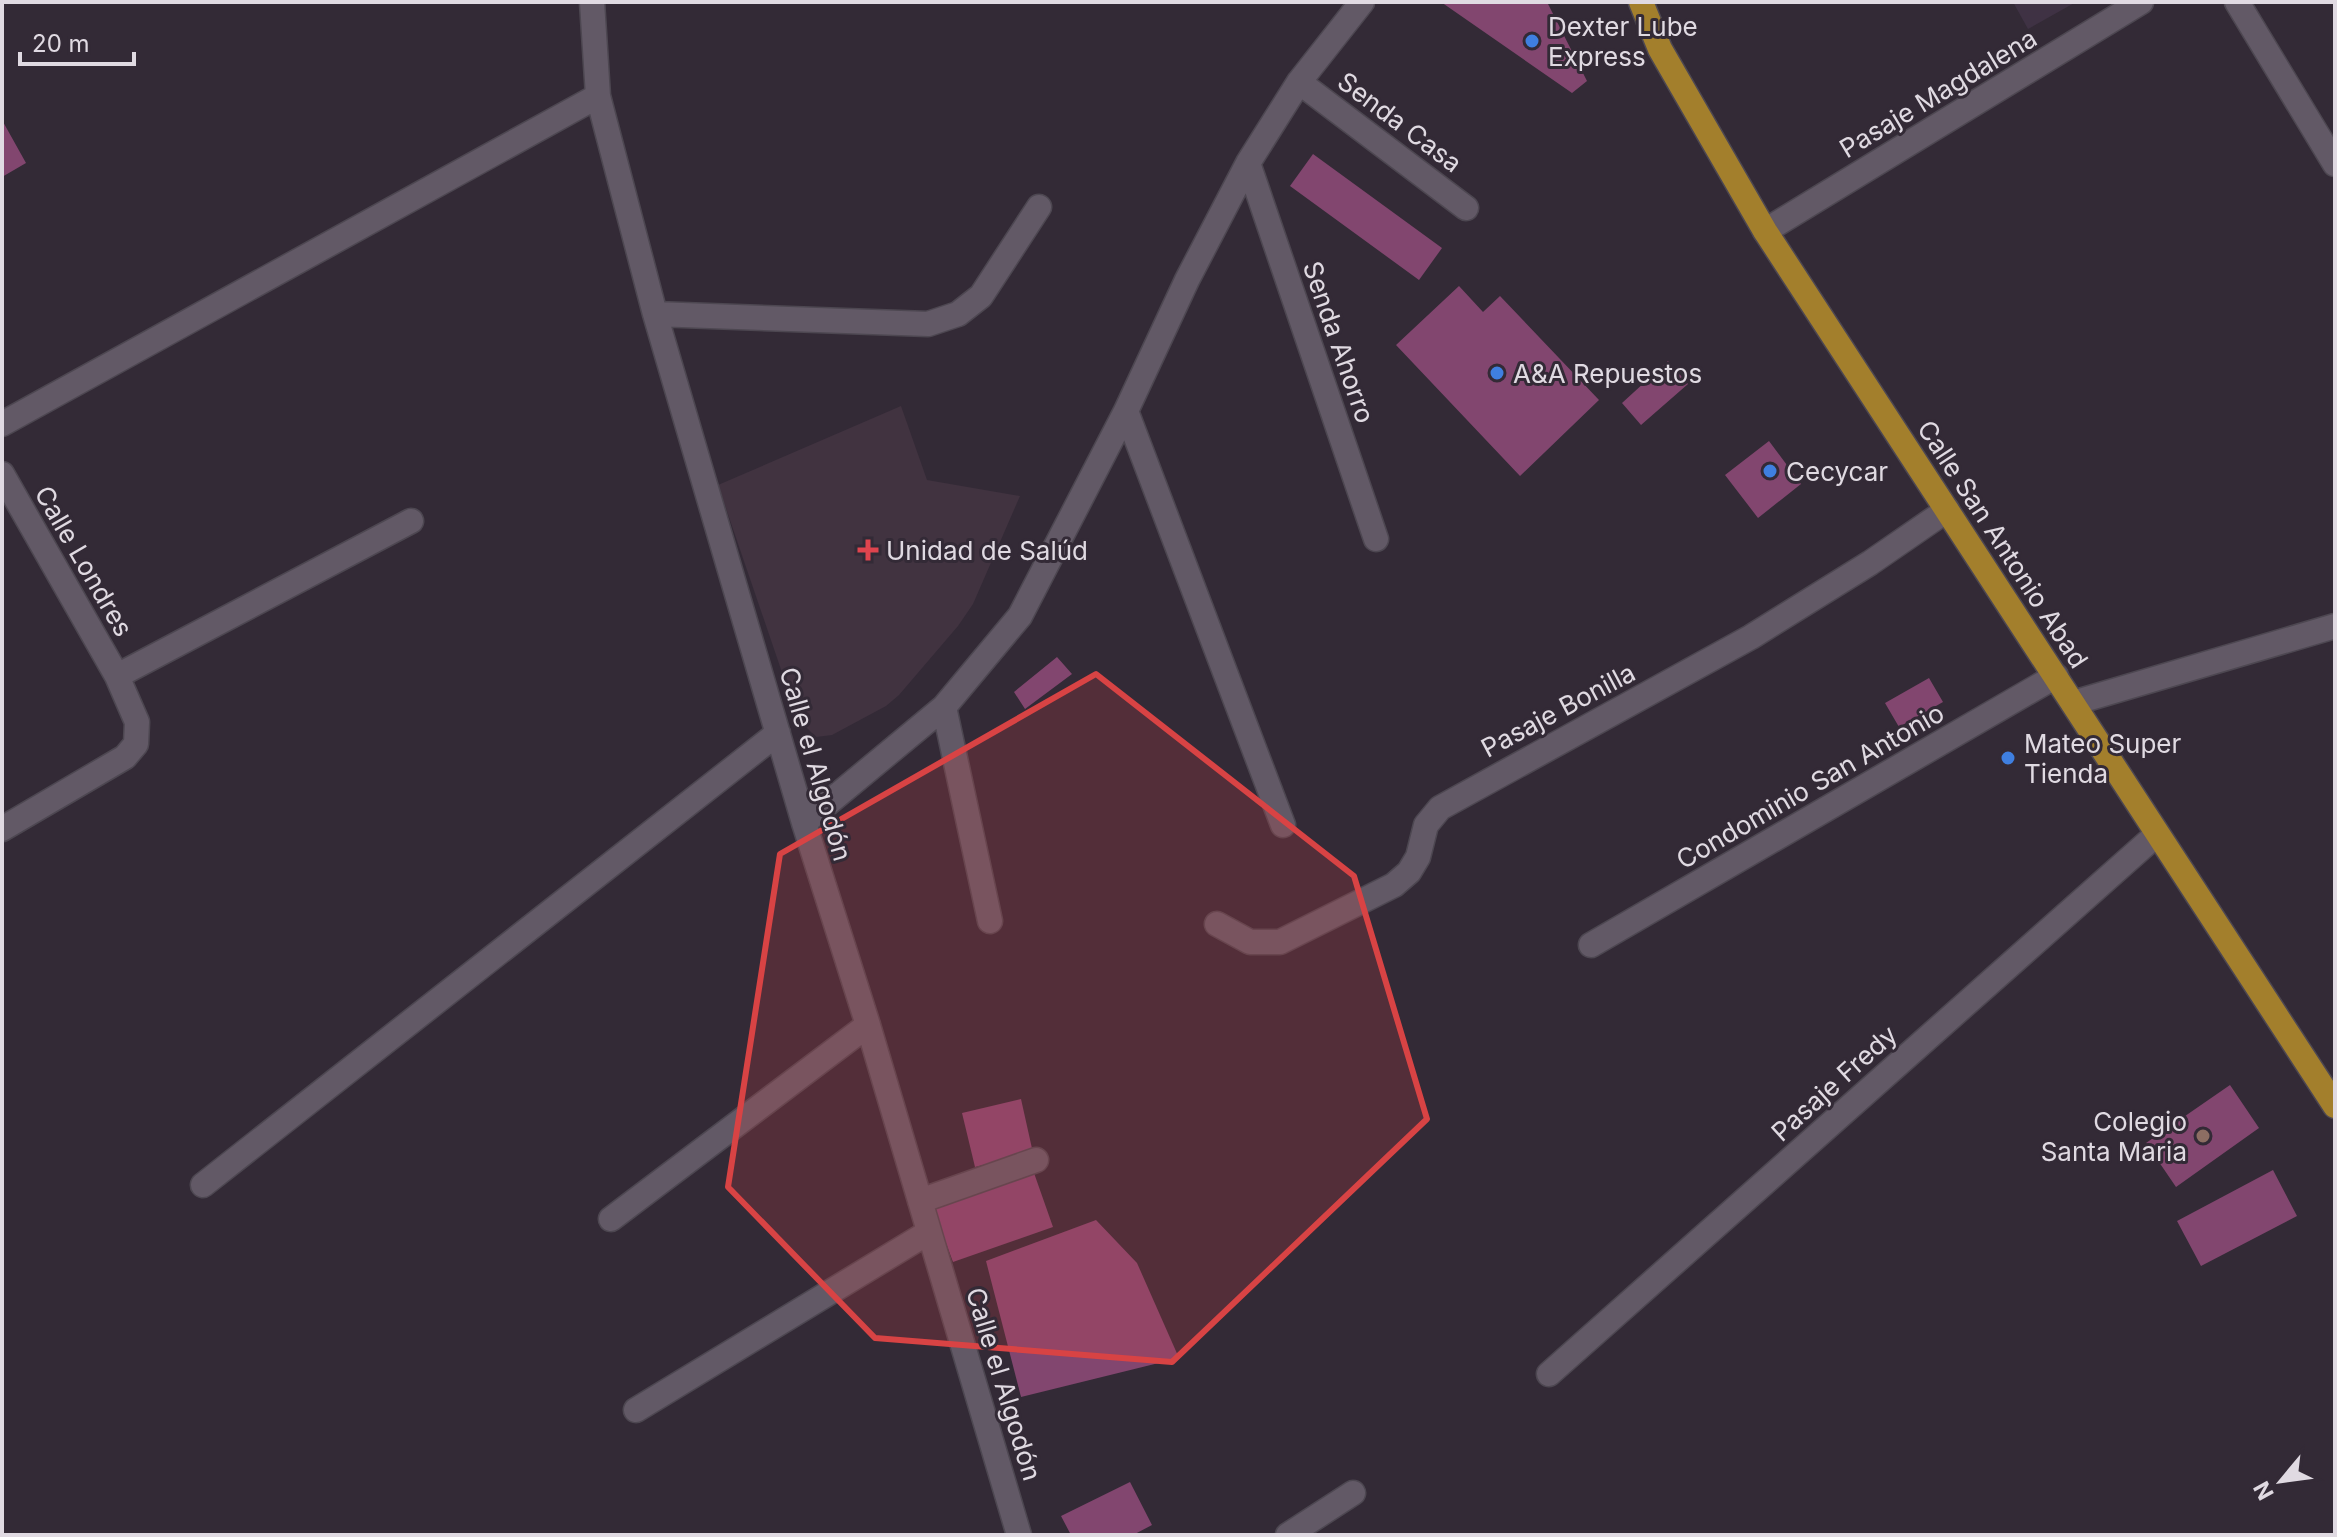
<svg xmlns="http://www.w3.org/2000/svg" width="2337" height="1537" font-family="Inter,sans-serif">
<style>
.built{fill:#3f3244}
.medical{fill:#413340}
.building{fill:#82466f}
.lines{fill:none;stroke-linecap:round;stroke-linejoin:round}
.minor-casing{stroke:#4d4751;stroke-width:27}
.major-casing{stroke:#4d4751;stroke-width:27}
.minor{stroke:#625966;stroke-width:24}
.major{stroke:#a37f2c;stroke-width:24}
.marked{fill:#d84344;fill-opacity:0.2;stroke:#d84344;stroke-width:6;stroke-linejoin:round}
.shop-dot{fill:#3f7fe0;stroke:#332a36;stroke-width:3}
.health-dot{fill:#e0444e;stroke:#332a36;stroke-width:3}
.education-dot{fill:#8d6e63;stroke:#332a36;stroke-width:3}
.labels{text-anchor:middle;dominant-baseline:central;stroke-width:6;stroke-linejoin:round;paint-order:stroke}
.poi-label{font-size:26px;fill:#e0dae2;stroke:#332a36;text-anchor:start}
.street-label{font-size:26px;fill:#e0dae2;stroke:#332a36}
</style>
<rect width="100%" height="100%" fill="#332a36"/>
<path class="built" d="M2013,2H2076L2028,29Z"/>
<path class="medical" d="M901,406L927,480L1020,496L973,604L958,626L899,695L886,706L832,735L816,737L804,725L788,690L718,485Z"/>
<path class="building" d="M1441,2H1547L1587,81L1572,93Z
M2,120L26,163L2,177Z
M1313,154L1442,248L1419,280L1290,186Z
M1459,286L1483,312L1500,296L1599,400L1520,476L1396,345Z
M1668,361L1688,384L1641,425L1622,403Z
M1769,441L1801,484L1758,518L1725,475Z
M1057,657L1072,674L1025,709L1014,692Z
M1929,678L1943,702L1899,727L1885,703Z
M2230,1085L2259,1128L2176,1187L2146,1143Z
M1021,1099L1033,1153L975,1167L962,1113Z
M2273,1170L2297,1216L2201,1266L2177,1221Z
M1034,1173L1053,1227L953,1262L933,1208Z
M1096,1220L1137,1263L1179,1358L1021,1397L986,1261Z
M1130,1482L1152,1525L1133,1535H1071L1061,1516Z"/>
<g class="lines">
<g class="minor-casing">
<path id="minor" d="M592,2L598,96L655,314L804,823L868,1025L1019,1535
M2237,2L2335,164
M1299,82L1466,208
M1248,163L1376,539
M1765,231L2141,2
M655,314L928,324L958,314L981,296L1039,207
M1126,411L1283,825
M2,424L598,96
M2,474L117,676L137,722L136,744L125,757L2,829
M117,676L411,521
M2073,703L2335,626
M944,707L990,921
M804,823L944,707L1020,616L1126,411L1187,280L1248,163L1299,82L1362,2
M1217,924L1250,942H1280L1394,885L1409,872L1418,857L1426,825L1440,808L1751,637L1870,563L1947,510
M1591,945L2056,676
M203,1185L778,733
M920,1201L1036,1160
M611,1219L868,1025
M1549,1374L2156,835
M636,1410L929,1232
M1288,1535L1353,1493"/>
</g>
<g class="major-casing">
<path id="major" d="M1641,2L1660,49L1765,231L2335,1106"/>
</g>
<use href="#minor" class="minor"/>
<use href="#major" class="major"/>
</g>
<path class="marked" d="M1096,674L1354,876L1427,1119L1172,1362L875,1338L728,1187L780,854Z"/>
<g class="shop-dot">
<circle cx="1532" cy="41" r="8"/>
<circle cx="1497" cy="373" r="8"/>
<circle cx="1770" cy="471" r="8"/>
<circle cx="2008" cy="758" r="8"/>
</g>
<path class="health-dot" d="M864 538h8v8h8v8h-8v8h-8v-8h-8v-8h8z"/>
<circle class="education-dot" cx="2203" cy="1136" r="8"/>
<g class="labels">
<g class="poi-label">
<text x="1548" y="26">Dexter Lube<tspan x="1548" dy="30">Express</tspan></text>
<text x="1513" y="373">A&amp;A Repuestos</text>
<text x="1786" y="471">Cecycar</text>
<text x="886" y="550">Unidad de Salúd</text>
<text x="2024" y="743">Mateo Super<tspan x="2024" dy="30">Tienda</tspan></text>
<text x="2187" y="1121" text-anchor="end">Colegio<tspan x="2187" dy="30">Santa Maria</tspan></text>
</g>
<g class="street-label">
<text transform="translate(1938 93) rotate(-31)">Pasaje Magdalena</text>
<text transform="translate(1400 122) rotate(37)">Senda Casa</text>
<text transform="translate(1339 342) rotate(71)">Senda Ahorro</text>
<text transform="translate(2003 544) rotate(57)">Calle San Antonio Abad</text>
<text transform="translate(84 561) rotate(60)">Calle Londres</text>
<text transform="translate(1558 710) rotate(-28)">Pasaje Bonilla</text>
<text transform="translate(816 764) rotate(74)">Calle el Algodón</text>
<text transform="translate(1810 786) rotate(-30)">Condominio San Antonio</text>
<text transform="translate(1834 1083) rotate(-42)">Pasaje Fredy</text>
<text transform="translate(1004 1384) rotate(73)">Calle el Algodón</text>
</g>
</g>
<rect width="2337" height="1537" fill="none" stroke="#e0dae2" stroke-width="8"/>
<g transform="translate(2281 1481) rotate(241)" stroke="#332a36" stroke-width="6" paint-order="stroke">
<path d="M0-6L14 30L0 20L-14 30Z" fill="#e0dae2"/>
<text y="-12" font-size="22" font-weight="bold" text-anchor="middle" fill="#e0dae2">N</text>
</g>
<path d="M20 52v12h114v-12" fill="none" stroke="#e0dae2" stroke-width="4"/>
<text x="32" y="52" font-size="24" fill="#e0dae2" stroke="#332a36" stroke-width="6" paint-order="stroke">20 m</text>
</svg>
